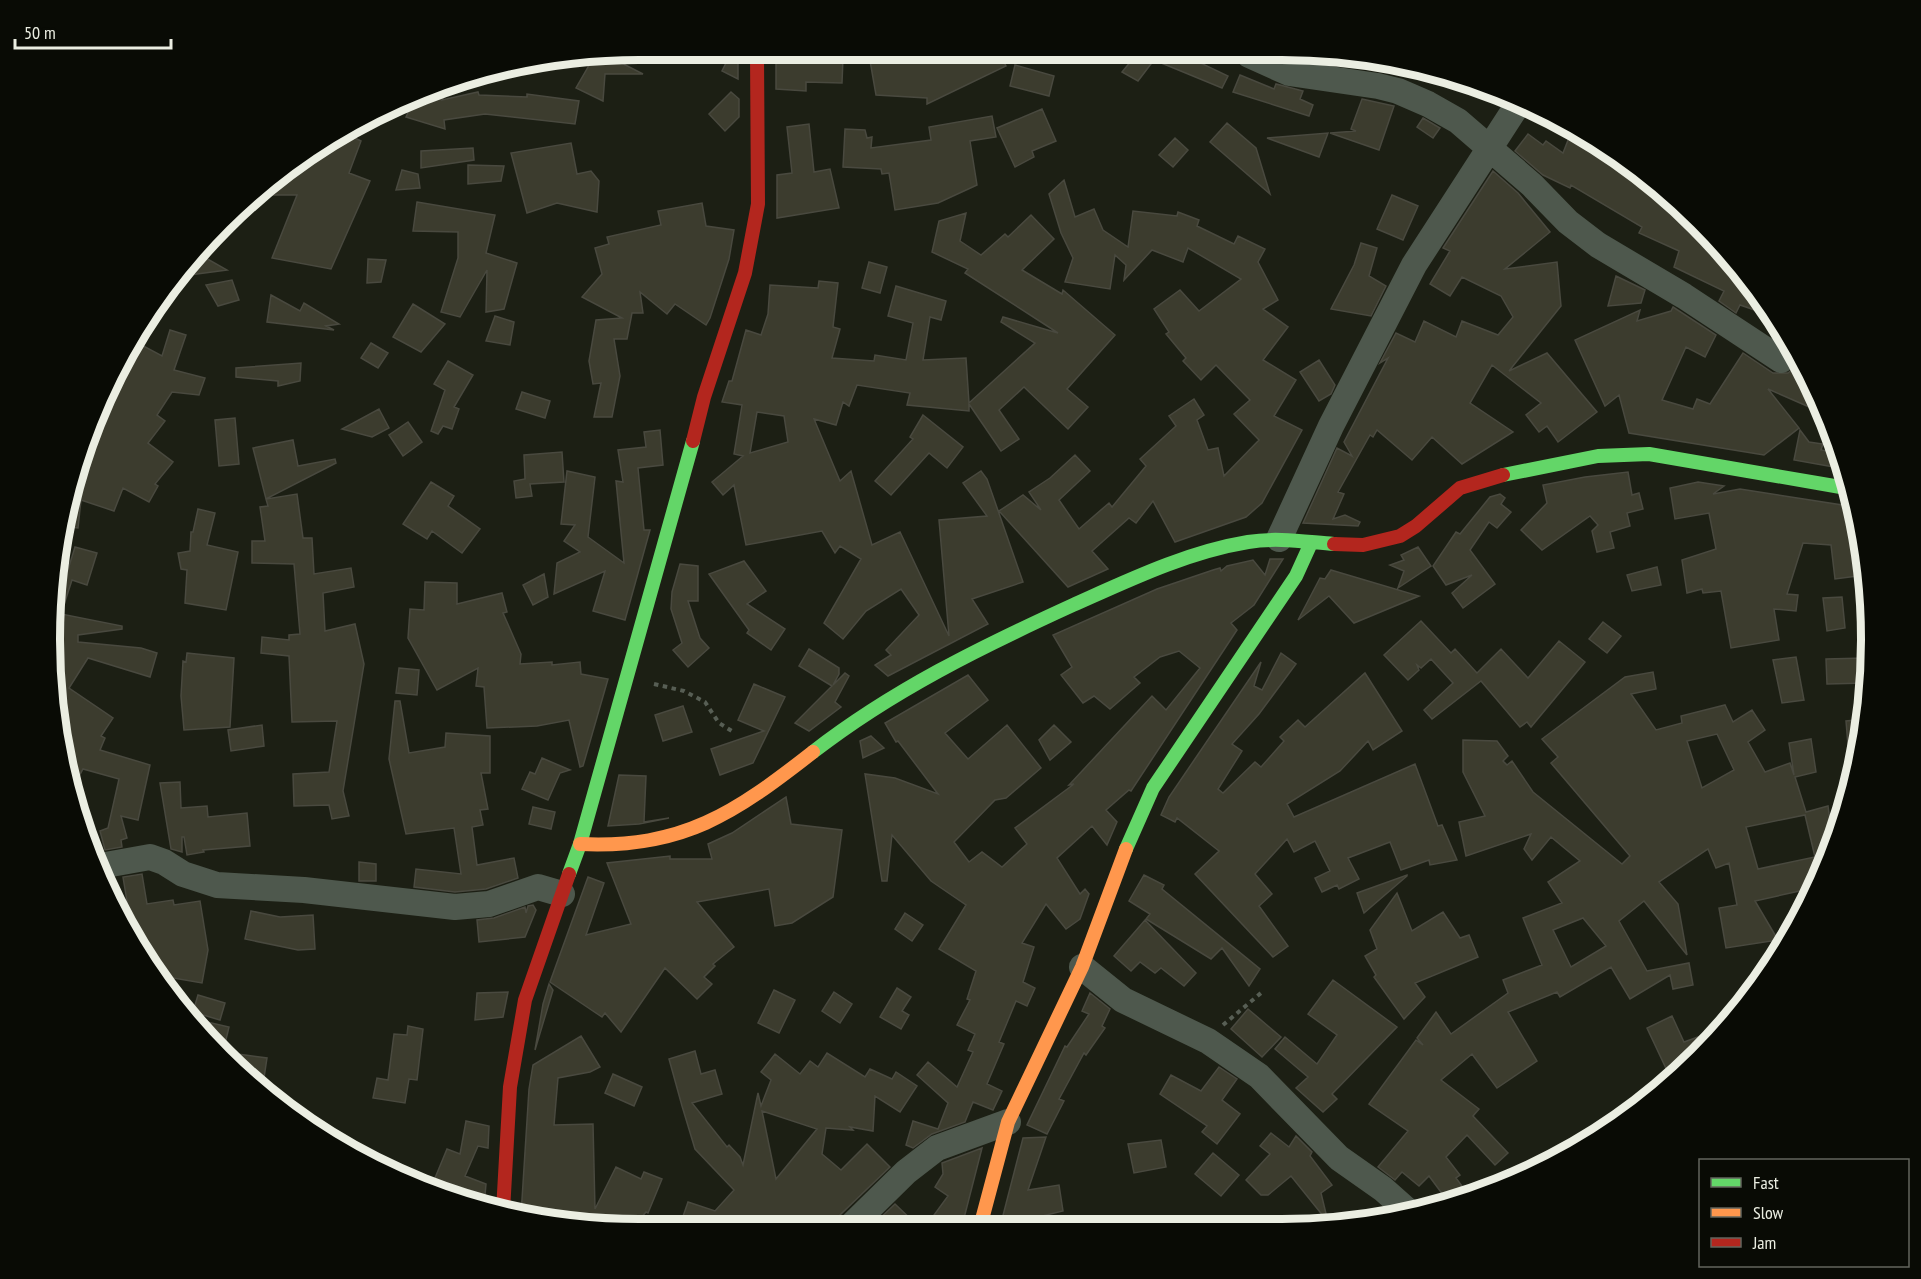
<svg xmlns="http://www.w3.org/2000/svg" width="1921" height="1279" font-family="'PT Sans Narrow',sans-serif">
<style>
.building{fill:#3c3c2e;stroke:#49493f;stroke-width:1.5;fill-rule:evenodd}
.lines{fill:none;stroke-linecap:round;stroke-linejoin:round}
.path{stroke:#575e54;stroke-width:4;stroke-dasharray:4.5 4.5;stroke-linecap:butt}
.street{stroke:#4e584d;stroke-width:26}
.fast{stroke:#63d668;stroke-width:14}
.slow{stroke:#ff974d;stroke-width:14}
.jam{stroke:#b3261e;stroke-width:14}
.rim{fill:none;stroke:#ebeee2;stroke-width:8}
</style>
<rect width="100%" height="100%" fill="#1c1f14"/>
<path class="building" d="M595,55H606L643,74H605L603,101L576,88Z
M730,55H738V79L722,71Z
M776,55L843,58L842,83L806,82V91L776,89Z
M869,55H1000L1006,66L927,104V98L876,95Z
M1136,55H1184L1228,76L1222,88L1154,60L1138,81L1122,72Z
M1015,65L1054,76L1049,96L1010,86Z
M1240,75L1274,89L1276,84L1303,91L1300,99L1313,105L1309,116L1233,92Z
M452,80L442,100L478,92L479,95L527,97V94L579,101L575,124L485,114L444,120L445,129L406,117L414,99Z
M731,92L739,99V117L725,131L709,114Z
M1362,99L1394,106L1379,150L1330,133L1356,131L1351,129Z
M1042,109L1056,141L1032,151L1034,157L1015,167L997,128Z
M992,116L996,137L970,141L977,185L938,203L895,210L889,173L882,174L881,169L843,167L845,129L865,130L867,138L872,137L871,148L931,140L929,127Z
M1423,118L1440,128L1433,138L1417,127Z
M1227,123L1256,148L1270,194L1210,142Z
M809,124L814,172L830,169L839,208L777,218V175L792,173L787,127Z
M1572,130L1671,196L1750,281L1772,316L1740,305L1736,313L1719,301L1724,291L1674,267L1679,251L1639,233L1642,227L1571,185L1570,188L1543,175L1515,151L1528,134L1543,145L1546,141L1563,153Z
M344,133L361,141L349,173L370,181L331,269L272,258L297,195H252L312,149Z
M1328,133L1319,157L1267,138Z
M1175,138L1188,150L1173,167L1159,155Z
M571,143L577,174L591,171L599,181L597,212L557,203L527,213L511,153Z
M473,148L474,160L421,168V151Z
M468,165L504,166L501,181L468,184Z
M402,170L418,174L420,188L396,190Z
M1493,171L1518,193L1550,232L1505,269L1557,262L1561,306L1509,371L1547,353L1597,412L1558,442L1547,426L1539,432L1526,415L1541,403L1492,365L1470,403L1513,432L1462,464L1432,437L1412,460L1377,430L1373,437L1370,435L1338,492L1344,494L1333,519L1345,515L1360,522L1358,526L1303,523L1337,448L1352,456L1344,442L1388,358L1380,363L1396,333L1415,342L1424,321L1456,337L1462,321L1498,335L1513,317L1501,296L1462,277L1450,296L1430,284L1450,251L1443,248Z
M1064,180L1075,217L1094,209L1103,230L1128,247L1133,211L1177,216L1178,212L1199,220L1197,226L1234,244L1238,236L1265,249L1258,262L1278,300L1263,309L1288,327L1263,360L1296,380L1274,416L1302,430L1262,503L1246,517L1175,542L1153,501L1136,523L1129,518L1092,551L1108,569L1068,587L999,511L1023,495L1041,510L1029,492L1050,478L1075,455L1090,471L1059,500L1079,529L1109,503L1112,507L1146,466L1140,459L1176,426L1169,416L1194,399L1204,415L1197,420L1208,450L1218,448L1224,476L1259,440L1234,414L1250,400L1216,365L1201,380L1183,361L1186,358L1166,334L1169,332L1154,309L1180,290L1199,311L1241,279L1188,248L1183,262L1152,250L1124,280L1126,265L1115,255L1110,289L1065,282L1073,258L1061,233L1049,194Z
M1392,195L1418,206L1403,240L1377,229Z
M417,202L495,215L486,253L517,263L504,309L486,312L487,270L460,317L441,312L458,258V232L413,231Z
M702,203L706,226L734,230L729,259L710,318L706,325L675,304L667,314L640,292L643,313H632L627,339H614L620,376L612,417H594L601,383L593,384L589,361L596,320L622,318L582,297L602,274L595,248L609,244L607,237L661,225L658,211Z
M966,213L960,241L981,255L1005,234L1008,237L1031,215L1054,239L1022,270L1062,294L1063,290L1115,335L1067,389L1088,407L1068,429L1024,387L999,410L1019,439L1001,451L969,404V411L907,405L910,393L857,385L849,406L843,402L836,425L814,419L840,481L851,471L872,545L900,532L949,636L939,520L987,516L963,483L981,471L987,479L1023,582L972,599L988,624L888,676L875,665L891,655L886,650L919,615L901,589L866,611L843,639L824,623L861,559L840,546L835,553L822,531L746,545L734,485L723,495L712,482L743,456L734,454L742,405L722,402L729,381H732L746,330L761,335L768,314L770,285L818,288L819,281L838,283L833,327L840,329L832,358L874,361L875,355L906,360L913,323L888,316L896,286L946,301L941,320L930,317L923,360L966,358L969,403L1035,343L1001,322L1003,317L1058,333L965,273L968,269L932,252L939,221ZM757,412L784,416L788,442L750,453Z
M1361,243L1377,248L1369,276L1386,286L1371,316L1331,309L1354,265Z
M197,253L227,270L190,275L187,264Z
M368,259L386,260L381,282L367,283Z
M869,262L887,267L880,293L862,288Z
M1616,276L1645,290L1641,303L1608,306Z
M232,280L239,300L218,306L206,285Z
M271,295L300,311L304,303L339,324L326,326L334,330L267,322Z
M413,304L445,324L421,352L393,337Z
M1673,307L1716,335L1705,357L1686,347L1662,400L1693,409L1697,399L1710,404L1743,353L1773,373H1788L1794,368L1795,354L1773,336L1778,326L1811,379L1823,413L1768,389L1799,428L1764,455L1629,433L1619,395L1605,406L1575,340L1640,310L1637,321L1671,311Z
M495,316L514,322L510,345L486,341Z
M170,330L186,335L174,370L205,378L199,395L172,392L157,415L165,421L148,443L173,462L155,484L158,486L149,502L123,488L114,511L81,500L78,528L61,526L94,414L136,342L162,356Z
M371,343L388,353L378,368L361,358Z
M1319,360L1335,385L1331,394L1319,401L1300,372Z
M448,361L473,375L454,407L459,409L452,429L443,426L438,434L431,431L445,390L434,384Z
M301,363L300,381L278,386V381L236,377V368Z
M522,392L550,401L545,418L516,409Z
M379,409L389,428L372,437L342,429Z
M923,415L963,447L947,468L929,453L891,495L875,481L913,439L910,437Z
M235,418L239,464L219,466L215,420Z
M408,422L422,442L403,456L389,435Z
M660,430L663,465L638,468L644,530H650L625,620L593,611L605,571L554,594L557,563L580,552L564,541L575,525L561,524L567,471L595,477L588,537L624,563L616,481L623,482L618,450L646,447L644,432Z
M1800,430L1809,442L1823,444L1821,450L1839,453L1845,469L1794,460Z
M293,440L298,466L335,459L336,463L266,499L253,448Z
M562,452L564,482L530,484L532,496L516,498L514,481L525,479L524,455Z
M1628,472L1632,495L1639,493L1643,509L1627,513L1630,526L1610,532L1614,548L1597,552L1592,531L1598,525L1590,516L1542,550L1521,530L1547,503L1543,485L1585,477Z
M431,482L454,496L448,506L480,529L462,553L432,531L427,539L403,524Z
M1698,482L1724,486L1713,494L1740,489L1855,507L1865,575L1835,579L1831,545L1803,543L1787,594L1798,595L1796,611L1774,609L1779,640L1731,648L1721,591L1703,593L1702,589L1687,593L1682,560L1716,549L1709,513L1675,519L1670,488Z
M297,494L303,538H312L314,574L351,568L354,587L323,593L325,631L355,624L364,664L343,791L349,816L332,819L329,805L294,806L293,774L329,772L337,721L292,722L289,656L261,653L262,637L289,640V635L300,634L294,564L252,563V541H265L260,507L268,506L266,499Z
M1500,494L1505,498L1501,504L1511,512L1497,528L1489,522L1470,550L1495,584L1463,608L1452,593L1472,575L1446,585L1433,566L1456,532L1460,534L1490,497Z
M198,509L215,513L207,545L238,552L226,610L185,603L187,570L181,569L178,553L190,551L191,532H193Z
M75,547L97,553L87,585L72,580L61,614L122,626V629L78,635V642L141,648L157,653L150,677L88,658L69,688L113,718L101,736L105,738L100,750L150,765L138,820L121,816L127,838L121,840L122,847L105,850L100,831L108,828L119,779L83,769L70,793L55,716L51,601L54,574L66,576Z
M1418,547L1431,566L1398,588L1404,571L1390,565L1404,560L1401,555Z
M1270,559H1283L1254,605L1231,623L1237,630L1131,791L1129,790L1106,810L1117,822L1107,845L1092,826L1057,858L1080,894L1085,889L1089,894L1080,919L1066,929L1046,904L1022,943L1034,947L1023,982L1035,988L1027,1006L1016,1001L999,1042L1004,1044L987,1084L1002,1091L993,1110L973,1102L965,1122L932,1134L913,1148L906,1145L913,1121L938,1129L948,1103L917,1075L928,1062L957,1087L973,1052L968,1050L975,1034L957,1025L970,1000L967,999L976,971L939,949L966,905L931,881L892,835L887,881H882L865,774L895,778L938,794L898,741L896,742L885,723L968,675L988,700L945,733L968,759L1007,725L1041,768L1006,798L995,800L954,842L969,862L982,852L1002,867L1027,844L1015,828L1074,784L1069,785L1152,696L1166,710L1200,668L1179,651L1160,657L1134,677L1140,683L1110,709L1094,696L1083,703L1061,675L1072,667L1053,635L1157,589L1213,570L1220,568L1221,571L1227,566L1253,560L1265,575Z
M744,561L766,591L747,604L785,629L771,650L747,633L749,630L709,574Z
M680,564L698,566V601H688L700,638L709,648L688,667L673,650L682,643L671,609L672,592Z
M1657,567L1661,585L1632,591L1627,575Z
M1331,570L1419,596L1354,623L1329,596L1298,620L1320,578L1325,579Z
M544,574L548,597L533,605L523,585Z
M425,582L457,583V604L502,593L507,612L503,613L521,654L520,664L552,662V665L580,662L581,674L608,679L583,766L580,767L569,720L537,726L487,728L484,687L476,686L478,668L437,690L408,638L410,609L424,610Z
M1842,597L1845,628L1827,631L1823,598Z
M1421,621L1451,653L1455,649L1477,673L1501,649L1528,678L1559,641L1585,662L1531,727L1527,722L1520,727L1481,681L1432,719L1424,710L1453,683L1431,659L1421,668L1417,665L1419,670L1408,680L1384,655Z
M1603,622L1621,636L1607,653L1589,639Z
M809,649L839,668V674L833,685L845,673L849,676L835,702L841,707L809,731L795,723L832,686L799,666Z
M187,653L234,658L230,727L184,730L181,696L183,661L186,662Z
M1281,653L1296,664L1259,714L1232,744L1242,751L1218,789L1223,793L1255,762L1261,767L1284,741L1280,737L1298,720L1305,727L1365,673L1402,731L1373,750L1368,741L1340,771L1287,804L1294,817L1415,764L1438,826L1442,825L1457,860L1430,865L1429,860L1401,870L1390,842L1348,858L1359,879L1339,889L1337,885L1322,892L1315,878L1330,871L1315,841L1294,852L1287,839L1255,874L1272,894L1259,906L1288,946L1273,957L1195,874L1219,851L1177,818L1175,822L1161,815L1169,797L1261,662L1254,686L1262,690Z
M1796,657L1804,700L1782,703L1773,660Z
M1865,658L1866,683L1827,684L1826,659Z
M399,668L419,670L417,695L396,693Z
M1653,672L1656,689L1631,694L1656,730L1682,723L1681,716L1725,705L1733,722L1752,710L1765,730L1748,742L1765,772L1790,763L1794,775L1789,743L1811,739L1816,772L1795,777L1806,812L1828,806L1833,844L1813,888L1755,901L1778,940L1726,948L1719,908L1737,905L1729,863L1716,868L1708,849L1659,882L1678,904L1687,955L1644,901L1619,921L1647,971L1689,963L1693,985L1673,989L1670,975L1630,999L1611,967L1560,997L1557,992L1508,1012L1537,1061L1497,1088L1472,1054L1441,1080L1479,1109L1473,1116L1508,1153L1495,1165L1467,1135L1446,1157L1460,1175L1456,1178L1462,1186L1446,1199L1429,1176L1419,1186L1402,1172L1395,1180L1378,1167L1408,1131L1369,1104L1416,1040L1423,1045L1417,1038L1436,1012L1451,1034L1508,993L1503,980L1542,965L1523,918L1562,903L1548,882L1580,861L1551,837L1532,860L1524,849L1531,834L1466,856L1459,822L1485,816L1463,772V740L1497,741L1508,756L1503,761L1507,765L1512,761L1533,792L1622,864L1630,856L1551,763L1558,757L1542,739L1625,677ZM1717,734L1734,770L1702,788L1687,741ZM1805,815L1815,857L1758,869L1746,827ZM1583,918L1606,946L1571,967L1553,930Z
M754,684L785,697L753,763L720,775L711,749L764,731L738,720Z
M395,701H400L409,753L445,747L446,733L490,736V773H481L488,809L480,810L483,825L472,827L477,865L514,858L518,878L486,889L455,892L414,887L416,869L461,874L454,828L406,834L389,759Z
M683,706L692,732L663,741L655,715Z
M1866,719L1854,770H1850L1846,721Z
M262,725L264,746L231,751L228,730Z
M1054,725L1071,742L1050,760L1039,740Z
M871,736L884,748L863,758L860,741Z
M542,758L570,770L560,773L548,800L522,789L530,772L535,774Z
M619,775L646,776L644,822L669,818L639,824L608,826Z
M180,782L181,808L207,806L208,817L247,813L250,846L203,850L204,852L187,855L184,837H182V852L171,849L160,783Z
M786,797L791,824L842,830L833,897L792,923L775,926L769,889L697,902L734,947L713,964L715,966L704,977L712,984L697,999L665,968L621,1032L605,1013L602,1017L550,982L588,877L604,883L586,935L631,924L607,863L670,856V859H712L708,844L732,833Z
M533,807L555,812L551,829L529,824Z
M359,862L376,864V881H359Z
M142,874L147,904L173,900L174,905L200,901L208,950L202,983L156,975L134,943L123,877Z
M1144,875L1164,885L1162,889L1260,969L1249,986L1222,948L1211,959L1146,919L1150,914L1129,901Z
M1407,875V876L1364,913L1357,893Z
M1397,893L1412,931L1443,912L1460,938L1469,935L1478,957L1415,983L1425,997L1404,1019L1374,977L1376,975L1365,956L1377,949L1370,930Z
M533,905L536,910L525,937L479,942L477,920L494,918L525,907L526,913L528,906Z
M251,911L280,917L313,915L315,949L298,950L245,939Z
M905,913L923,925L912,941L895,929Z
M1145,920L1196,973L1184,986L1161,968L1155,973L1140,962L1131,971L1114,956Z
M1333,980L1397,1027L1332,1094L1337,1099L1323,1112L1296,1088L1308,1077L1275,1049L1285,1037L1317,1064L1337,1035L1308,1014Z
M549,984L553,990L535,1050L543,1004Z
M897,988L911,997L902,1011L909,1015L901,1029L880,1017Z
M774,990L795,1000L779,1033L758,1023Z
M508,992L503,1017L475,1020L477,993Z
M834,992L852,1004L840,1023L822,1011Z
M1090,993L1110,1009L1102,1026L1105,1028L1086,1055L1084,1053L1059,1099L1064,1101L1047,1134L1027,1125L1065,1046L1067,1047L1089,1014L1082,1011Z
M198,995L225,1003L220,1020L193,1012Z
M1248,1009L1281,1037L1262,1057L1231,1029Z
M1672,1016L1684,1042L1726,1027L1671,1079L1647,1028Z
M190,1018L229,1027L223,1052L267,1058L262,1091L250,1083Z
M408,1026L423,1029L417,1080L409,1079L405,1103L373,1098L377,1078L388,1080L394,1034L407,1035Z
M581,1036L600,1067L590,1072L558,1078L554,1125L593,1124L595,1209L616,1167L641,1179L644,1172L662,1179L648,1213L646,1212L635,1225L562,1224L521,1215L529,1089L533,1065Z
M695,1051L701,1074L715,1070L722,1094L692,1103L727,1147L729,1145L740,1157L743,1165L758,1093L761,1106L771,1080L761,1072L775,1054L800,1074L810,1061L818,1067L827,1053L865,1077L870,1069L892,1079L896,1072L917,1086L900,1112L875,1096L873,1131L850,1127L853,1130L826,1128L822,1154L841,1170L867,1144L890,1167L840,1215L836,1226L680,1225L688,1202L715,1211L734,1190L695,1149L682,1106L669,1059ZM762,1111L817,1129L776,1179Z
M1219,1067L1237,1079L1222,1100L1240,1114L1217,1144L1202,1132L1207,1126L1160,1094L1171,1075L1201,1091Z
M613,1074L642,1087L634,1106L605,1093Z
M466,1121L489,1126L488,1148L478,1146L465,1176L486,1184L484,1206L463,1199L450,1198L430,1190L447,1149L460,1154Z
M1271,1133L1289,1147L1296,1136L1312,1152L1310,1156L1332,1185L1321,1193L1328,1222L1291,1176L1268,1195H1261L1246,1180L1270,1154L1260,1146Z
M1046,1137L1028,1190L1059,1185L1063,1211L1042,1216L1045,1227H1000L1023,1138Z
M1161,1140L1166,1167L1134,1173L1128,1144Z
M982,1148L962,1226H926L948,1196L935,1187L943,1174L942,1163Z
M1213,1153L1239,1175L1221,1196L1195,1174Z
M895,1204L918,1226H872Z"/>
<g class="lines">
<path class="path" d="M654,684L684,691L705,702L719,723L735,733
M1223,1025L1261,993"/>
<path class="street" d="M1249,55L1289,73L1378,86L1398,91L1428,104L1458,121L1532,185L1568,222L1598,245L1684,296L1781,360
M1279,539L1331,426L1414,265L1520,101
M100,866L150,857L164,862L183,874L217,885L304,890L455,907L489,904L538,887L562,894
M1082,967L1123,1000L1208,1041L1259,1076L1339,1158L1383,1189L1410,1213
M851,1226L906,1172L937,1148L1008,1122"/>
<path class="fast" d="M1503,475L1598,456L1649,454L1852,489
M813,752C893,690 981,647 1073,605C1129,580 1187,552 1248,542C1277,537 1306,542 1334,544
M1126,849L1153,788L1296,576L1311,543
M569,874L580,844L693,441"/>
<path class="slow" d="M580,844C683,849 735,813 813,752
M980,1227L1008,1122L1082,967L1126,849"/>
<path class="jam" d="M693,441L704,397L745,273L758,204L757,55
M1334,544L1363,545L1400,536L1416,526L1460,488L1503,475
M503,1211L510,1087L525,1000L569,874"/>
</g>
<path d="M0 0H1921V1279H0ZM639 60H1282A579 579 0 0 1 1861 639V640A579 579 0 0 1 1282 1219H639A579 579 0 0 1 60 640V639A579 579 0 0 1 639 60Z" fill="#090b05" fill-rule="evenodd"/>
<path class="rim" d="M639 60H1282A579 579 0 0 1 1861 639V640A579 579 0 0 1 1282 1219H639A579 579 0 0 1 60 640V639A579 579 0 0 1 639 60Z"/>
<rect x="1699" y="1159" width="210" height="108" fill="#090b05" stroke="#63665d" stroke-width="1.5"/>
<rect x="1711" y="1178" width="30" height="9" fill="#63d668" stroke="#63665d" stroke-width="1.5"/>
<text x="1753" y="1189" font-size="18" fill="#ebeee2">Fast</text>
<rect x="1711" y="1208" width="30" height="9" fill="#ff974d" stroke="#63665d" stroke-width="1.5"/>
<text x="1753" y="1219" font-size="18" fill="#ebeee2">Slow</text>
<rect x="1711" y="1238" width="30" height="9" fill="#b3261e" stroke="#63665d" stroke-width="1.5"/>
<text x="1753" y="1249" font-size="18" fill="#ebeee2">Jam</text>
<path d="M15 39v9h156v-9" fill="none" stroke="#ebeee2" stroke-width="3"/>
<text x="24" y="39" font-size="18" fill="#ebeee2" stroke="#090b05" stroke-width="4.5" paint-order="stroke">50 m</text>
</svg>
